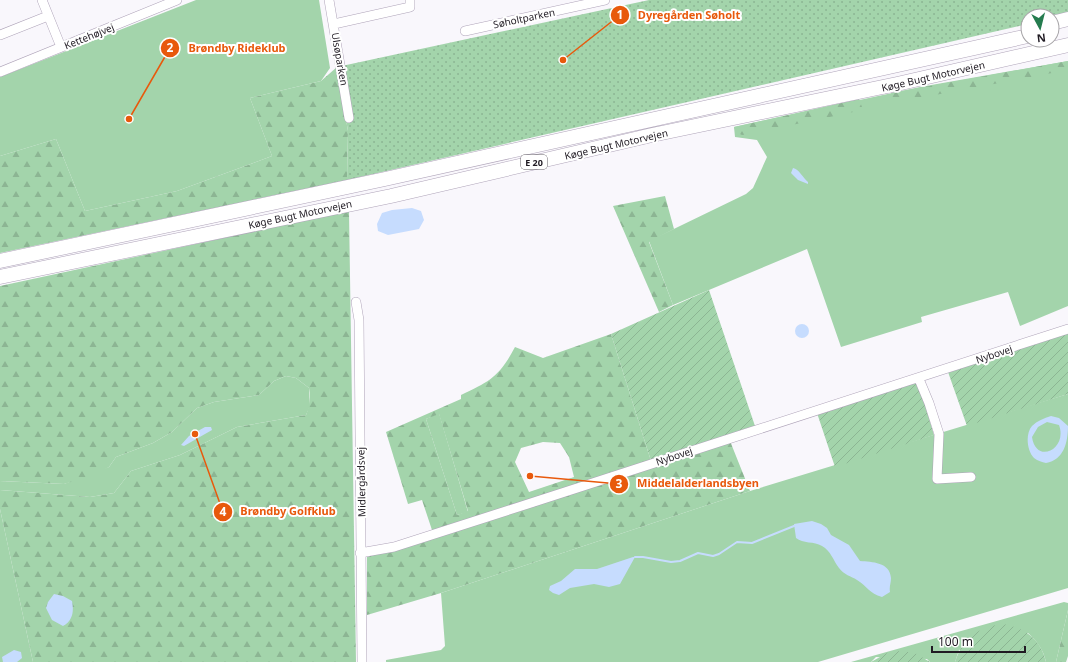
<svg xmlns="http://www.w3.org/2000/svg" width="1068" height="662" font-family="'Noto Sans',sans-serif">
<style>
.grass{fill:#a3d4ab}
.forest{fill:url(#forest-firs);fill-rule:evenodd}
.park{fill:url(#park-dots)}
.garden{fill:url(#garden-furrows)}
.water{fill:#c6dcfe;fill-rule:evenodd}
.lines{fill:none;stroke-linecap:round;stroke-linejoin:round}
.stream{stroke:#c6dcfe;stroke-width:2}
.minor-casing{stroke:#afa4b9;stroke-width:10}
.highway-casing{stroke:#afa4b9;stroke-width:15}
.minor{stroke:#fff;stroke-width:9}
.highway{stroke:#fff;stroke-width:14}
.labels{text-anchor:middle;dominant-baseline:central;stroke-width:4;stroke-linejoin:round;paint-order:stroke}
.shield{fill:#fff;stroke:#635f65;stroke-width:1}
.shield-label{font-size:9px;font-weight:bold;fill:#201b23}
.street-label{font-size:10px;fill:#201b23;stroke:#fff}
.leader{fill:none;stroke:#e8590c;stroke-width:1.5}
.callout-dot{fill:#e8590c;stroke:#fff;stroke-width:1.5}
.mark-label{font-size:12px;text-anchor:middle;font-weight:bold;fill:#fff}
.callout-label{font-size:11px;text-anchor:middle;font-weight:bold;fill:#e8590c;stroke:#fff;stroke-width:4;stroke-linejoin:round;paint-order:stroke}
</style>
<defs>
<pattern id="forest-firs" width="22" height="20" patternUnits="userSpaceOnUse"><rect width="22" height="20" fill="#a3d4ab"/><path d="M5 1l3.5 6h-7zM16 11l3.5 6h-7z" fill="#8cb593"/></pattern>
<pattern id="park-dots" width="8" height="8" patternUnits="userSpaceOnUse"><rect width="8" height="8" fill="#a3d4ab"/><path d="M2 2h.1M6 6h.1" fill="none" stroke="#8cb593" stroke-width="1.8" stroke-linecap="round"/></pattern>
<pattern id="garden-furrows" width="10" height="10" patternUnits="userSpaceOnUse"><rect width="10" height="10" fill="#a3d4ab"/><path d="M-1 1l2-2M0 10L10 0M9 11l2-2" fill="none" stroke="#8cb593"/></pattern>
</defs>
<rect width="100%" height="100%" fill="#f9f7fc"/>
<path class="grass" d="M196,0H319L330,68L321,81L250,98L272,156L177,191L85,211L56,139L0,156V77Z
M1068,61V306L1020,326L1008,292L921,317L922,322L841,347L807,249L673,305L649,241L746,194L753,188L767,157L757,140L735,137L734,127L920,87Z
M286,376L296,378L309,388L310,406L306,415L237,427L180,455L131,471L114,493L90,497L0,490V481L64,484L109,467L116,457L153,443L172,432L197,408L214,402L259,395L274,381Z
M1068,394V588L818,662H386V660L441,650L445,646L441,593L750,491Z
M439,413L468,512L457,515L426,419Z
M0,509L33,662H0Z
M1064,602L1068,603V610L1056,662H1046C1043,649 1037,641 1028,633L959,650L955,662H930L927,659L876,657L871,662H851Z"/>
<path class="forest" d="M1068,61V70L892,103L890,98L891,93Z
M337,67L348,131L347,180L0,253V156L56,139L85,211L177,191L272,156L250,98L321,81Z
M859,99L862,107L858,111L749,134L742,135L736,132L734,127Z
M665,196L674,229L649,242L673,305L659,312L613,206Z
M349,211L356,662H33L0,509V490L90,497L114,493L131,471L180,455L237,427L306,415C310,405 311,398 309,388L296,378L286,376L274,381L259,395L214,402L197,408L172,432L153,443L116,457L109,467L95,475L64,484L0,481V286Z
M611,334L651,461L730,441L750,491L441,593L367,615V557L434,536L422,500L408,504L386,432L461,399V395C490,381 499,377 515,347L543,358ZM439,414L468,511L457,515L426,419ZM543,442L560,443L569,457L574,477L529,492L515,462L521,448Z
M1068,610V656L1066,662H1056Z"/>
<path class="park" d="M649,0H1068V14L1028,16V24L347,180L348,131L337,67Z"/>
<path class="garden" d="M709,290L755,426L651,461L611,334Z
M1068,332V394L967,426L948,372Z
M918,380L934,435L835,467L817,413Z
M1003,624C1025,628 1041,639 1046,662H955C963,638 978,627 1003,624Z
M902,651L915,653L930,662H871L889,652Z"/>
<path class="water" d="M793,168C799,169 803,178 808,182V184L798,180L791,173Z
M412,208L421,211L424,220L419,229L388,235L378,231L377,224L382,213L392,210Z
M795 331a7 7 0 1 1 14 0a7 7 0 1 1-14 0Z
M1051,416L1059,418L1068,426C1068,442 1064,460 1046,463C1042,462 1038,461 1034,458C1027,451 1025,434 1032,426C1037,421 1044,418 1051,416ZM1047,422L1059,425C1068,449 1036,465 1032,437L1038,427Z
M205,427H211L212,430L184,446L181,445L189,436Z
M812,521L821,524L827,528L831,535L849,545L860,561C872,562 890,562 891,578C891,583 889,587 890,592L882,597C869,593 868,587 857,580C851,576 844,575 839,568C833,560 831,551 822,546C814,541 803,544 796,538L794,524Z
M633,557H635L620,584L609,587L594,584L570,588L559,595L553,593L549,590L550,586L561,581L575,569H597Z
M54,594L63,596L72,601C74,611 73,621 63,626L52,620L46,608L48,602Z
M14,650L21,652L22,658L17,662H3L2,657Z"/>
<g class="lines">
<path class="stream" d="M635,557H643L671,562L680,561L698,553L713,556L719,554L737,542L752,543L794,526"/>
<g class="minor-casing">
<path id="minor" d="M42,0L61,47
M329,0L349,118
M334,24L410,7V0
M465,31L605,0
M0,35L48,16
M0,72L177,0
M356,302L359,320L362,662
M919,379L929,403L939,434L937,479L971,477
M360,553L394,547L534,502L1068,329"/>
</g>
<g class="highway-casing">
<path id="highway" d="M1052,23L1068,19
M0,261L385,179L1028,36
M0,277L391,196L652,135L897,84L1068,45"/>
</g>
<use href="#minor" class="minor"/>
<use href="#highway" class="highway"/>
</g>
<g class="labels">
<rect class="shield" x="521" y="155" width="26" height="14" rx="3"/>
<g class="shield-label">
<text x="534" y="162">E 20</text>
</g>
<g class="street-label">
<text transform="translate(524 18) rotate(-12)">Søholtparken</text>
<text transform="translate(89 36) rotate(-22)">Kettehøjvej</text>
<text transform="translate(340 59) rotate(80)">Ulsøparken</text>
<text transform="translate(933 76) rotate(-13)">Køge Bugt Motorvejen</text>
<text transform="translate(616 144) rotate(-13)">Køge Bugt Motorvejen</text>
<text transform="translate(300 214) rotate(-12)">Køge Bugt Motorvejen</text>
<text transform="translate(994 354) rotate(-18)">Nybovej</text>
<text transform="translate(674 456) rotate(-18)">Nybovej</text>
<text transform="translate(361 482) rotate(-91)">Midlergårdsvej</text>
</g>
</g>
<path class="leader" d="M563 60L620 15M129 119L170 48M530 476L619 484M195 434L223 512"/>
<g class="callout-dot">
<circle cx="563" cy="60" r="4"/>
<circle cx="129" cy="119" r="4"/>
<circle cx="530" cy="476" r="4"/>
<circle cx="195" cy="434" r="4"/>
<circle cx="620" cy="15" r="10"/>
<circle cx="170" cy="48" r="10"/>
<circle cx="619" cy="484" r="10"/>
<circle cx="223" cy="512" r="10"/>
</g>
<g class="mark-label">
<text x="620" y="19">1</text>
<text x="170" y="52">2</text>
<text x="619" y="488">3</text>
<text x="223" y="516">4</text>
</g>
<g class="callout-label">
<text x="689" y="19">Dyregården Søholt</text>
<text x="237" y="52">Brøndby Rideklub</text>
<text x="698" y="487">Middelalderlandsbyen</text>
<text x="288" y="515">Brøndby Golfklub</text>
</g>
<g transform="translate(1040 28) rotate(173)"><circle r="19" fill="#ffffff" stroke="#a6a4a7"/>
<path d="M0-3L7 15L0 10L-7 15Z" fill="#257c4f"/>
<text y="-6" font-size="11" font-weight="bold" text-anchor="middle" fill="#201b23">N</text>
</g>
<path d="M932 646v6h93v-6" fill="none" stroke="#201b23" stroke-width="2"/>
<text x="938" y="646" font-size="12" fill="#201b23" stroke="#ffffff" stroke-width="3" paint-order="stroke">100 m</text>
</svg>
